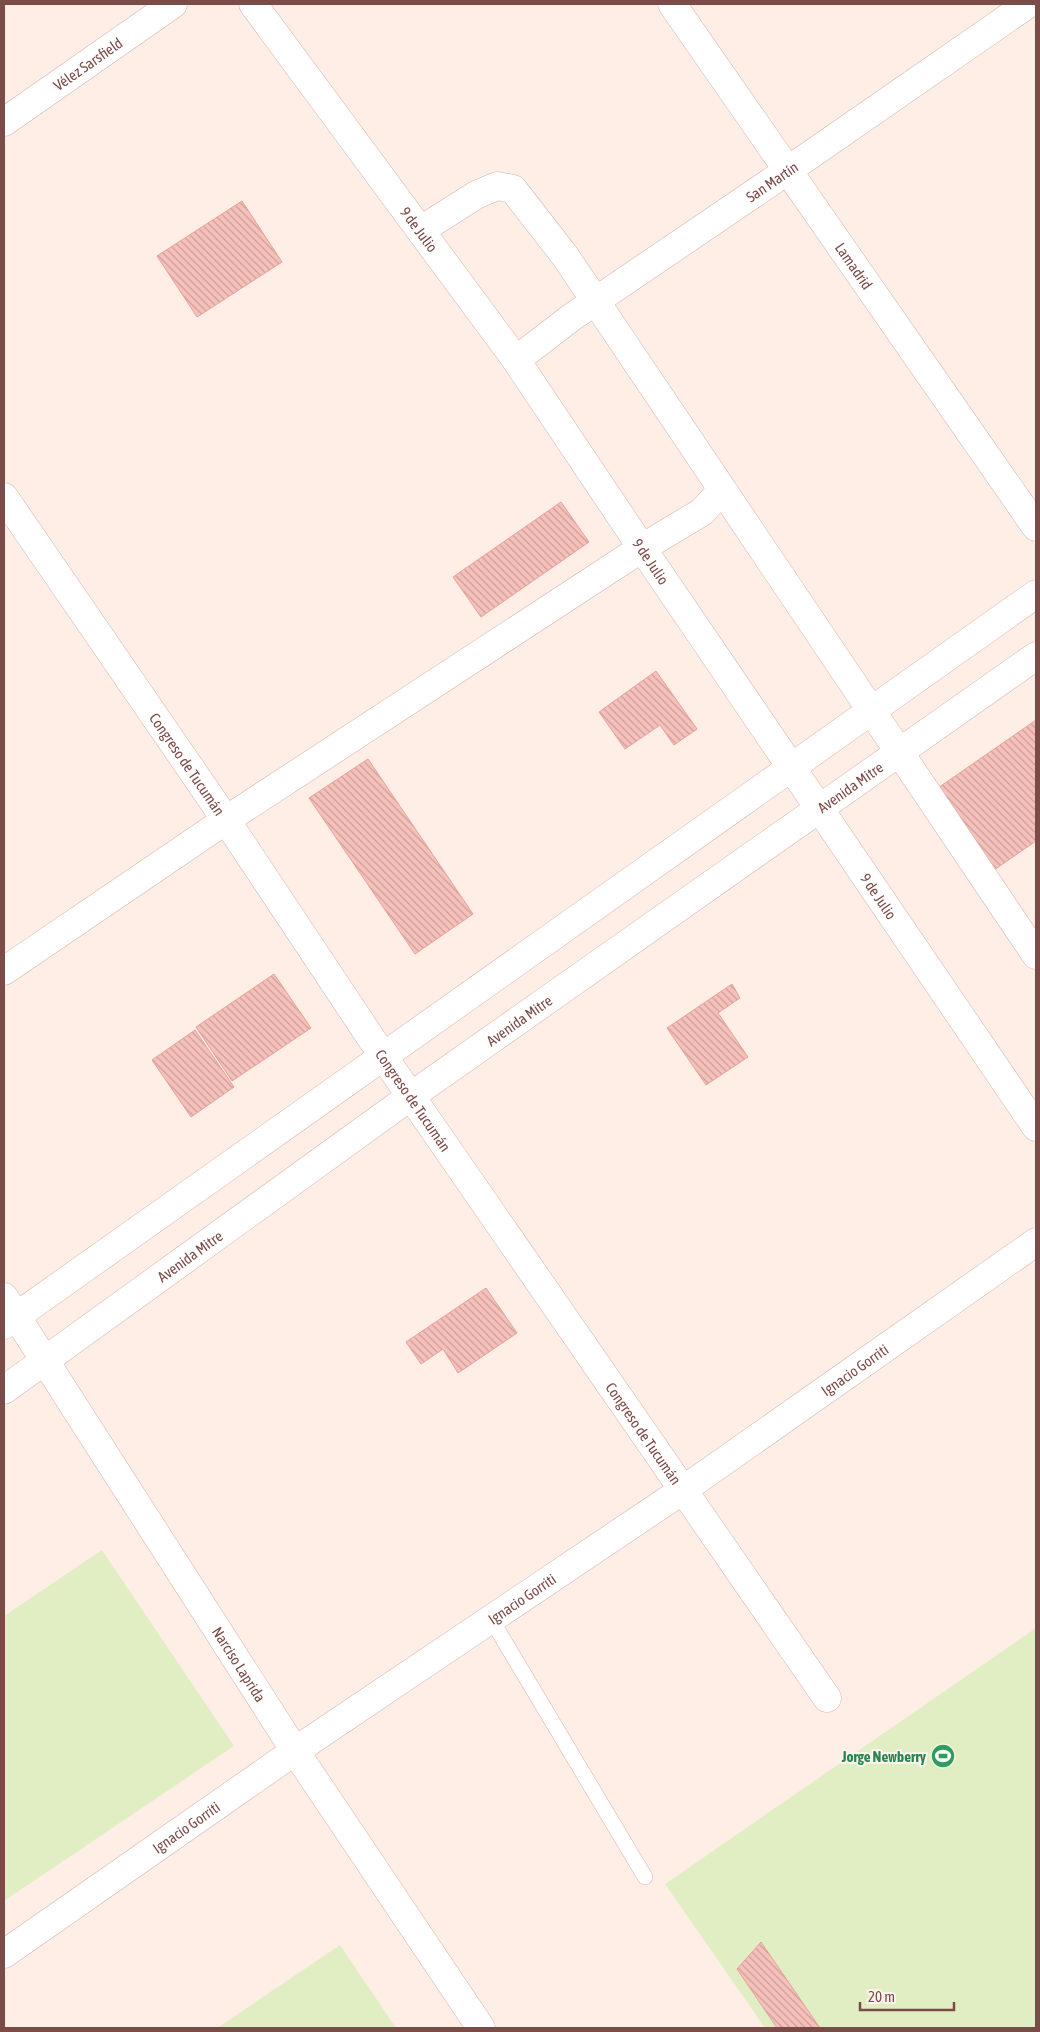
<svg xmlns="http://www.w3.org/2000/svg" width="1040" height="2032" font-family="'Asap Condensed',sans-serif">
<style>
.pitch{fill:#e1eec3}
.building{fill:url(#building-back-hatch);stroke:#eba09a}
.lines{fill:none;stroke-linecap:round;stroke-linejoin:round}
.lane-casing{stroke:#d4b3ad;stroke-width:16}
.street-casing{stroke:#d4b3ad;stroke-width:29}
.secondary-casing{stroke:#dab3ad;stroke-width:29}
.lane{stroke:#fff;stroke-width:15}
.street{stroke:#fff;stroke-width:28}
.secondary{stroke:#fff;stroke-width:28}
.labels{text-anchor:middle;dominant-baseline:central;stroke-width:4;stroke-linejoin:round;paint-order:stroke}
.street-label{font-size:15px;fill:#7b4b48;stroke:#fff4ef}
.leisure-label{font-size:15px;font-weight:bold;fill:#27864d;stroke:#fff4ef;text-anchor:end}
</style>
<defs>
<pattern id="building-back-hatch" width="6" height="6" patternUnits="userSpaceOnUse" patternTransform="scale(1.25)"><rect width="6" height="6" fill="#f6c1bb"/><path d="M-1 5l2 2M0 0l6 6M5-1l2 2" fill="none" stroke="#cc9f9a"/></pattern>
</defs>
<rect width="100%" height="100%" fill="#feeee6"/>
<path class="pitch" d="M102,1550L234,1746L4,1901V1616Z
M1036,1628V2028H765L665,1884Z
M340,1945L396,2028H217Z"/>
<path class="building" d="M242,201L282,262L197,317L157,256Z
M561,502L589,542L481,617L453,577Z
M656,671L697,729L674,745L660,725L625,749L599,712Z
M1036,720V841L991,872L935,790Z
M368,759L473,914L415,954L309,798Z
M274,974L311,1028L232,1081L196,1027Z
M732,984L740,998L718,1013L748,1057L706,1085L667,1028Z
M195,1030L234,1087L191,1117L152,1060Z
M486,1288L517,1333L458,1373L443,1349L421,1364L406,1342Z
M761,1942L820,2028H777L737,1969Z"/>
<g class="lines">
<g class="lane-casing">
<path id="lane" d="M491,1619L645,1877"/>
</g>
<g class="street-casing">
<g id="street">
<path id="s1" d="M253,4L516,360L642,548L1036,1127"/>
<path id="s2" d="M672,4L1036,527"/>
<path id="s3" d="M4,122L173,4"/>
<path d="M421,230L476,195L497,186L513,189L565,256L1036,955"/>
<path id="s4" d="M516,360L572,317L787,171L1028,4"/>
<path id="s5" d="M4,497L226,820L383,1056L827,1698"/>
<path d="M4,971L226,820L642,548L702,512L722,490"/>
<path id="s6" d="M4,1297L295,1751L481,2028"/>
<path id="s7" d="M4,1954L295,1751L683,1490L1036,1242"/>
</g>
</g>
<g class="secondary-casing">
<g id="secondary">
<path d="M4,1325L1036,594"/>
<path id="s8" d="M4,1390L411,1096L1036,656"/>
</g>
</g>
<use href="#lane" class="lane"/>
<use href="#street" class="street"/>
<use href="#secondary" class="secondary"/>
</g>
<defs>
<g id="stadium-disc" transform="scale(1.25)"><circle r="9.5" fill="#2e9e5b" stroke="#fff4ef"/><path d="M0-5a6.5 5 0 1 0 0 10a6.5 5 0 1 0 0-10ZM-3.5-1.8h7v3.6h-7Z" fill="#fff"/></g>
</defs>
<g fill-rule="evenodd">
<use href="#stadium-disc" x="943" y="1756"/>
</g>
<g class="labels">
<g class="street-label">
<text stroke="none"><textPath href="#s3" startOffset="102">Vélez Sarsfield</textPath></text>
<text stroke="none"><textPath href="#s4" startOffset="312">San Martín</textPath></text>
<text stroke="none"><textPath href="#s1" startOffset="280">9 de Julio</textPath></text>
<text stroke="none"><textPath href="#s2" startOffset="319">Lamadrid</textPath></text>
<text stroke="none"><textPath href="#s1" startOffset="685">9 de Julio</textPath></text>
<text stroke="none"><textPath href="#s5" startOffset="324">Congreso de Tucumán</textPath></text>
<text stroke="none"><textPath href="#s8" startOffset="1039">Avenida Mitre</textPath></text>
<text stroke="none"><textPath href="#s1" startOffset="1090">9 de Julio</textPath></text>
<text stroke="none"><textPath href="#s8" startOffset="634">Avenida Mitre</textPath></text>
<text stroke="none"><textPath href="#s5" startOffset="729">Congreso de Tucumán</textPath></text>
<text stroke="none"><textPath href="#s8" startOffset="229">Avenida Mitre</textPath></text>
<text stroke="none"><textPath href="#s7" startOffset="1032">Ignacio Gorriti</textPath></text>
<text stroke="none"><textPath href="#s5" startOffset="1134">Congreso de Tucumán</textPath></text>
<text stroke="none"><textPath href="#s7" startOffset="628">Ignacio Gorriti</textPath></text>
<text stroke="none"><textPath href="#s6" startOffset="436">Narciso Laprida</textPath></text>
<text stroke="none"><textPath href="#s7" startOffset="222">Ignacio Gorriti</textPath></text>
</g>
<g class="leisure-label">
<text x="926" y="1756">Jorge Newberry</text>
</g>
</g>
<rect width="1040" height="2032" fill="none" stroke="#7b4b48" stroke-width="10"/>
<path d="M860 2002v8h94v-8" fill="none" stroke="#7b4b48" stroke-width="2.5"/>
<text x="868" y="2002" font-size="15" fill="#7b4b48" stroke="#fff4ef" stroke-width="4" paint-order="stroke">20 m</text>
</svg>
